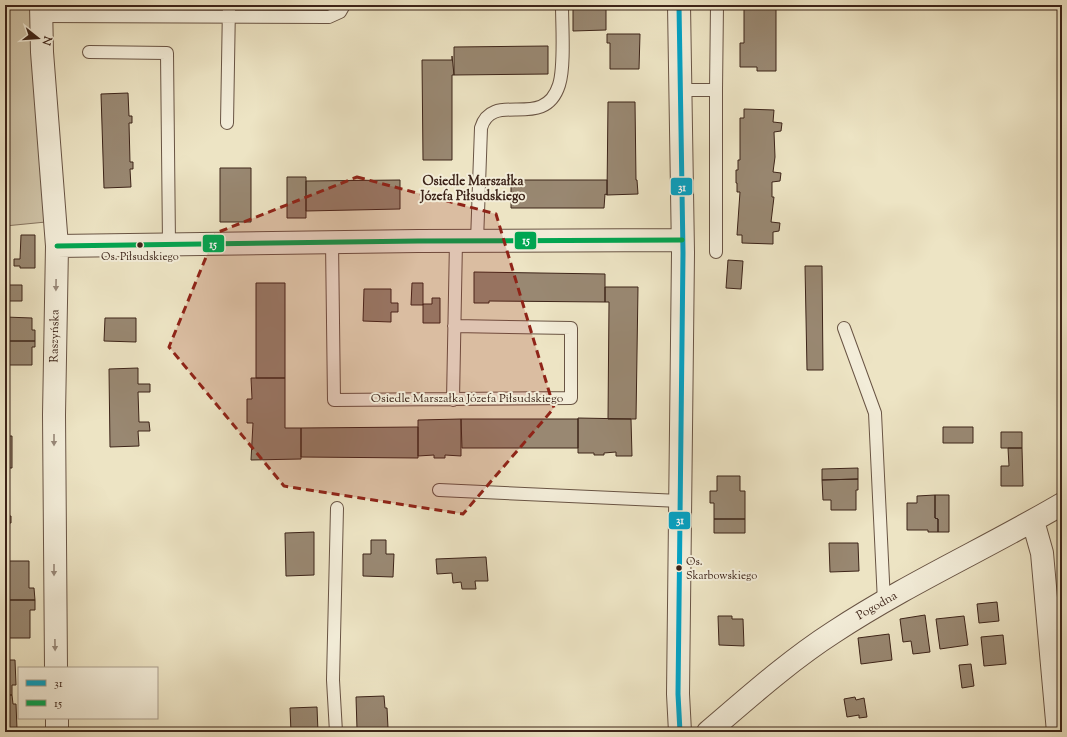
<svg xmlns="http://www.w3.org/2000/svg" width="1067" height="737" font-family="'Sorts Mill Goudy',serif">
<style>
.green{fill:#cfc3a7;stroke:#867460}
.building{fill:#998872;stroke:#3d2419}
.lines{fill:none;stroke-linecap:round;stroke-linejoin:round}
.lane-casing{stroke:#695444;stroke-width:14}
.street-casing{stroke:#695444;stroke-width:24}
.lane{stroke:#f3edd9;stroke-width:12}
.street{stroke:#f3edd9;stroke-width:22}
.bus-1-casing{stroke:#f3edd9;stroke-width:8}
.bus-2-casing{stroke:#f3edd9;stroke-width:8}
.bus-1{stroke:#03a2c5;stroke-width:5}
.bus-2{stroke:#00a651;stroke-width:5}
.oneway{fill:#988879}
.marked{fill:#8f2418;fill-opacity:0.2;stroke:#8f2418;stroke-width:3;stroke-dasharray:8 5;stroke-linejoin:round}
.bus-dot{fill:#3d2419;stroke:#f3edd9;stroke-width:1.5}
.labels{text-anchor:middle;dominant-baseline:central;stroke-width:4;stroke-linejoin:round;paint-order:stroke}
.bus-label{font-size:11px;fill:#3d2419;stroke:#f3edd9}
.street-label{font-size:12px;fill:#3d2419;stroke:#f3edd9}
.neighbourhood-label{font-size:13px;font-weight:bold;fill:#3d2419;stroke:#f3edd9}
.line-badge{stroke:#f3edd9;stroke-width:1.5}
.badge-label{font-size:11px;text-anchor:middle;font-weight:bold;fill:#fff}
</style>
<rect width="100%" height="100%" fill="#ede4c4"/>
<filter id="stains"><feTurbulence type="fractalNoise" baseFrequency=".005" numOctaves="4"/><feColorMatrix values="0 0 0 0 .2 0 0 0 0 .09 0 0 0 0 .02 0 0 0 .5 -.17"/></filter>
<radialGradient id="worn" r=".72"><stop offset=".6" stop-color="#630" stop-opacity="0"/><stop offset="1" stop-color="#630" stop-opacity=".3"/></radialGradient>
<path class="green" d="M5,5H39L46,222L5,226Z"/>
<path class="building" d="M275,5H324V7L275,6Z
M606,5V30L573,31V6Z
M744,5H776V71H757V67H740V43H744Z
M607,34H640L639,69H610V43H607Z
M548,46V74L454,75V47Z
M452,56L454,75H452V160H423L422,60H452Z
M128,93L129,116H132V123H129L130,162H133V169H130L131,187L104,188L101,94Z
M608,102H635L636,180H637L638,194L607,195Z
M744,109L774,110L773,122L782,123L781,131L774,132L775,157L773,172L781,173L780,181L772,182V197H774L771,222L780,223L779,231L773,232V244L742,243V235H737L740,192H737V183H736V170H738V160H740V118H744Z
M220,168H251V222H220Z
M287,177H306V218H287Z
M400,180V209L306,211V181Z
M511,180H607V195L605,194L604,208H511Z
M21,235H35V268H20V266H14V259H20Z
M728,260L743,261L741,289L726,288Z
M805,266H822L823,370H807Z
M474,272L605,274V302L489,301V303H474Z
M256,283H285V378H256Z
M412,283H423V305H411Z
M5,285H22V301H5Z
M605,287H638L636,419H608L609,302H605Z
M364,289H391V303H398V312H391V322L363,321Z
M432,298H440V323H423V304H432Z
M5,317L32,318V330H35V341H5Z
M105,318H136V342L104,341Z
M5,341H35V347H32V365H5Z
M138,368V384H150V392H138L139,422H149L150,431H138L139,446L110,447L109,369Z
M251,378H285V428H301V459L251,460L253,423H247V399H252Z
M578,418L631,419L632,456H616V452L604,453V455H594V453H578Z
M461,419V456L445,455V458H434V455L418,456V420Z
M461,419H578V448H462Z
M418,427V458L301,457V428Z
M943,427H973V443H943Z
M1001,432H1022V448H1001Z
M5,436H12V468H5Z
M1008,448H1022L1023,486H1001V466H1009Z
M858,468V479L822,480V469Z
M717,476H740V491H745V519H714V503H710V491H717Z
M858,479V490H856V510H831V500H823L822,480Z
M5,494L7,516H11V523H7V534H5Z
M935,495V518L938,519V532H928V530H907V503H917V496Z
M935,495H949V532H938V519L935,518Z
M714,519H745V533H714Z
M314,532V575L286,576L285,533Z
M371,540H386V554H394L393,577L363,576V554H371Z
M829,543H858L859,571L830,572Z
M486,557L488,581H475L476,589H462L461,582L453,583L452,573L437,574L436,559Z
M5,561H29V588H34L35,600H5Z
M5,600H35V610H30V638H5Z
M997,602L999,621L979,623L977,604Z
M925,615L930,652L913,654L911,641L903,642L900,619Z
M718,616H732V619H743L744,646L719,645Z
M964,616L968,645L940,649L936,619Z
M889,634L892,660L861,664L858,638Z
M1003,635L1006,664L984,666L981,637Z
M5,660H15L16,685H12V695H5Z
M971,664L974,686L962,688L959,665Z
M5,695H12L13,704H16L17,729H6L5,728Z
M384,696L385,708H387L388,728L357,729L356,697Z
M855,697L856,700L864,698L867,717L859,718V715L847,717L844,699Z
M317,707L318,732H291L290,708Z
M108,730V732H91V731Z"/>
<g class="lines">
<g class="lane-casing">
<path id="lane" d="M41,16L329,17L340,12L344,5
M89,52L167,53L169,244
M681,90H716V252
M716,90L717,5
M227,123L229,5
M477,241L481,128C492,89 544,132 559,85C565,67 562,26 562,5
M332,242L334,400L571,398V328L454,326
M844,328L875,413L884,602
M453,400L456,241
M439,490L680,501
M336,732L333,680L337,508"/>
</g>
<g class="street-casing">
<path id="street" d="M41,5L42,52L57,246L54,415L56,668
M679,5L683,253L678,694L680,732
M57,246L418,241L682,240
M1033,521L1042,553L1058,732
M57,718V732
M708,732C749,697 789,661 834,632C907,584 987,548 1062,504"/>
</g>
<use href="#lane" class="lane"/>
<use href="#street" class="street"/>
<g class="bus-1-casing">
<path id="bus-1" d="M679,5L683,253L678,694L680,732"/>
</g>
<g class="bus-2-casing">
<path id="bus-2" d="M57,246L418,241L682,240"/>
</g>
<use href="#bus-1" class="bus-1"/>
<use href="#bus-2" class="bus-2"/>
</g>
<defs><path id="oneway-solid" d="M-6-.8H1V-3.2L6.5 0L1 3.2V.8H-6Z"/></defs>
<g class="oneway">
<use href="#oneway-solid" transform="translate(56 285) rotate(91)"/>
<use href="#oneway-solid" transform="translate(54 440) rotate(90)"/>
<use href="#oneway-solid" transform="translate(54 570) rotate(90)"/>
<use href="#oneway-solid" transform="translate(55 645) rotate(89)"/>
</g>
<path class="marked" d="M357,177L496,214L554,408L463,514L284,486L169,347L216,233Z"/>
<g class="bus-dot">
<circle cx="140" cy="245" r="3.5"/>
<circle cx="679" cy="568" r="3.5"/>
</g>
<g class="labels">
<g class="bus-label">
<text x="140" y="257">Os. Piłsudskiego</text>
<text x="686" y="562" text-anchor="start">Os.<tspan x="686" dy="14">Skarbowskiego</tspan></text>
</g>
<g class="street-label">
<text transform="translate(55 336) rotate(-89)">Raszyńska</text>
<text x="467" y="399">Osiedle Marszałka Józefa Piłsudskiego</text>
<text transform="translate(877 606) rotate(-30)">Pogodna</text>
</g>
<g class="neighbourhood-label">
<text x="473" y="182">Osiedle Marszałka<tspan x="473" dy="15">Józefa Piłsudskiego</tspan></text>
</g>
</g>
<g class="line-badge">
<rect x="670" y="177" width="23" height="19" rx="4" fill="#03a2c5"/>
<rect x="514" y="231" width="23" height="19" rx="4" fill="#00a651"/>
<rect x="202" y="234" width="23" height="19" rx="4" fill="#00a651"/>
<rect x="668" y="511" width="23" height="19" rx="4" fill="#03a2c5"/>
</g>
<g class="badge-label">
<text x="682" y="191">31</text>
<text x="526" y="244">15</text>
<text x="213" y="248">15</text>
<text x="680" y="524">31</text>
</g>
<rect width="1067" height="737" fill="none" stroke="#ede4c4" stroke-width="20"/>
<rect x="6" y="6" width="1055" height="725" fill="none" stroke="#3d2419" stroke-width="2"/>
<rect x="10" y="10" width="1047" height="717" fill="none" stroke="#3d2419"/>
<rect x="18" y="667" width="140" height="52" fill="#f3edd9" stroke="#aa9d8c"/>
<rect x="26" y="680" width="20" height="6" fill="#03a2c5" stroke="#aa9d8c"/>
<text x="54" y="687" font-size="12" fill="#3d2419">31</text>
<rect x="26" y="700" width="20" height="6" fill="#00a651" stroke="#aa9d8c"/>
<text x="54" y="707" font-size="12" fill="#3d2419">15</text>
<g transform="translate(38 38) rotate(107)" stroke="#f3edd9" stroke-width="3" paint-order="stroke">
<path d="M0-3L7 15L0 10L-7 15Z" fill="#3d2419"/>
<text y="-6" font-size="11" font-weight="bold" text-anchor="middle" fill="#3d2419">N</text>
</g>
<rect width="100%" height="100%" filter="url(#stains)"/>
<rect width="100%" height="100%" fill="url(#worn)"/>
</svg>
